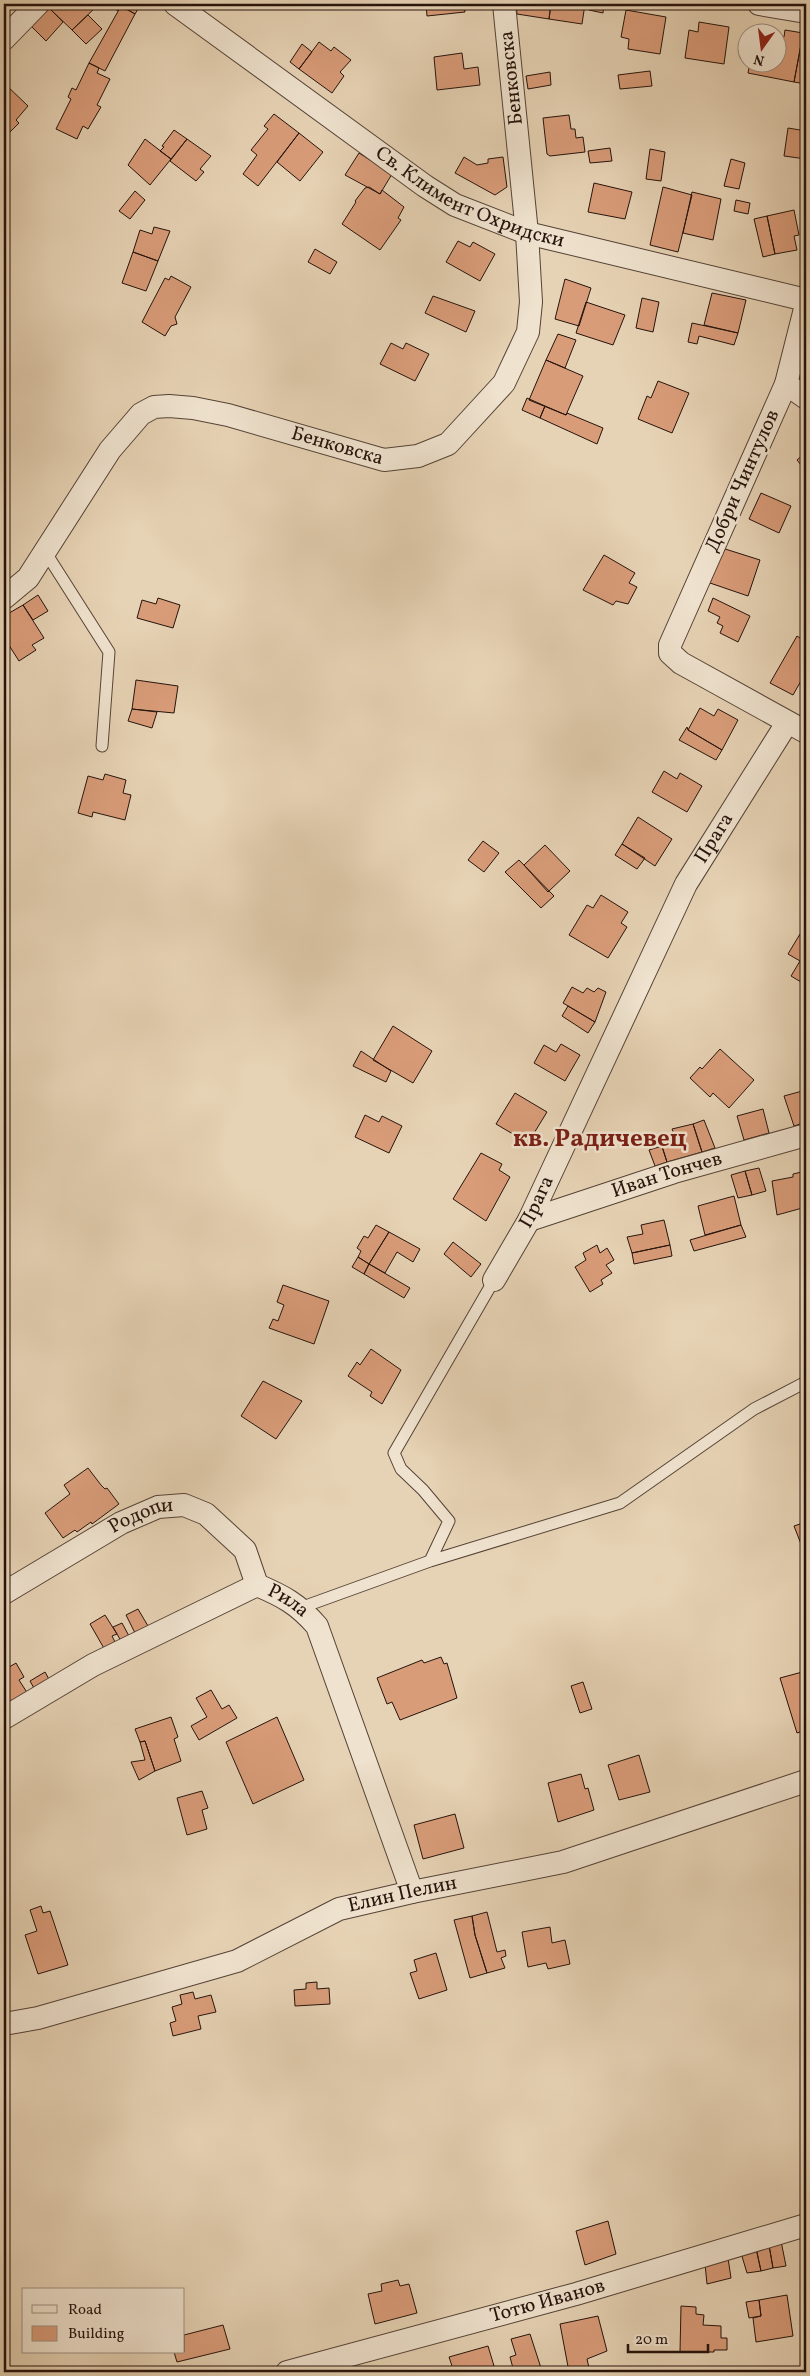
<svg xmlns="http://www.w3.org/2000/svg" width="810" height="2376" font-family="Vollkorn,serif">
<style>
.building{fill:#d99c79;stroke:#25130c}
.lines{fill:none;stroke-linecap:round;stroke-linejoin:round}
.service-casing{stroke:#554336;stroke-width:13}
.minor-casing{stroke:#554336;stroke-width:24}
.service{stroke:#efe2ce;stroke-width:11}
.minor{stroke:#efe2ce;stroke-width:22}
.labels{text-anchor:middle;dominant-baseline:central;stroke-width:5;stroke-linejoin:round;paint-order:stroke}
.street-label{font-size:20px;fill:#25130c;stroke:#efe2ce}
.district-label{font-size:25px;font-weight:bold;fill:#7a1f14;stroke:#efe2ce}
</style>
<rect width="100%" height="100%" fill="#e6d2b4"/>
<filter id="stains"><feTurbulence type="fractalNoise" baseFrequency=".004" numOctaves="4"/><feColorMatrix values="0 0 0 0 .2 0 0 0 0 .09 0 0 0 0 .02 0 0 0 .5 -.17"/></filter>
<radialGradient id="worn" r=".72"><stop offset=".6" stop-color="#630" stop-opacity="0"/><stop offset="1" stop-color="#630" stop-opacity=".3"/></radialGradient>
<path class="building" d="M51,4H99L72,30L48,7Z
M108,4H123L118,11Z
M123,4H141L135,14L121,6Z
M426,4H464L465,12L427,16Z
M516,4H551L549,19L517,14Z
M551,4H585L582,24L549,19Z
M591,4H604L603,13L589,10Z
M121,6L135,14L105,71L89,63Z
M48,7L63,22L46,41L30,25Z
M626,10L666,17L660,54L628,49L629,39L621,37Z
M88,15L102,29L86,44L72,30Z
M699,22L729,27L724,64L685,58L689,30L698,32Z
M785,30L803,33L794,82L748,73L750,62H778V36L784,37Z
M802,40L806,41V84L794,82Z
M319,42L331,51L334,47L351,60L340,72L344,76L332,93L299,69Z
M302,44L312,52L299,69L290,62Z
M462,53L464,69L478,67L480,85L437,90L434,57Z
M89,63L99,68L97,73L110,79L97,105L101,107L88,129L83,126L77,139L56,129L71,99L68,97L72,88L76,90Z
M650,71L652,86L620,89L618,75Z
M550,72L551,85L528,89L526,76Z
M4,83L28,106L16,120L19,123L4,138Z
M274,114L299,133L258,186L243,174L257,155L251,150L268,129L264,126Z
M569,115L571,129H575L576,138L583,137L585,152L550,156L547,154L543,118Z
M788,128L806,131V159L784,156Z
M174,130L187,139L171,159L160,151L164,147L162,146Z
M299,133L323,152L300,181L277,162Z
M145,139L171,159L150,185L128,165Z
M187,139L211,156L200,169L204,172L196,181L170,161Z
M610,148L612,161L590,163L588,151Z
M650,149L665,152L661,181L646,179Z
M359,153L392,174L380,194L345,175Z
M464,157L477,165L488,163V159L503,157L507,187L495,195L455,173Z
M731,159L745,163L739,189L724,186Z
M594,183L632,192L625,219L588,212Z
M369,187L380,194L382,190L404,207L398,218L401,220L380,250L342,224L356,202L355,201L365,188Z
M663,187L692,195L678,252L650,245Z
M135,191L145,200L130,219L119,211Z
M692,192L721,199L713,240L683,233Z
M736,200L750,203L748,214L734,211Z
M794,210L799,235L794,236L797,250L775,254L767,216Z
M767,216L775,254L763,257L754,219Z
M154,227L170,231L158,261L133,252L140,230L152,234Z
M458,241L470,247L473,242L495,254L480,281L446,262Z
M315,249L337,262L330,274L308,262Z
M133,252L158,261L146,291L122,283Z
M171,276L191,287L175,317L177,324L171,326L165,336L142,322L165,278L169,280Z
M565,279L591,288L579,326L555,319Z
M712,293L746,300L738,333L704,325Z
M433,296L475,311L466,332L425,313Z
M642,298L659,302L653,332L636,328Z
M586,302L625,315L613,345L576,333Z
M692,323L738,333L734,345L699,336L697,344L688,342Z
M558,334L576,340L565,368L546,360Z
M391,343L403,349L406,343L429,354L415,381L380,364Z
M804,359L806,360V378L798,373Z
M546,360L583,376L566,415L529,400Z
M658,381L689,393L672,433L638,419L647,396L651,398Z
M527,398L545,406L540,418L522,410Z
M545,406L566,415L567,413L603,428L597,444L540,418Z
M806,452V471L797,460Z
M761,493L791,506L779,533L749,519Z
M722,548L760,560L748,596L710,583Z
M604,555L635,573L629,583L637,587L628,604L616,601L613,605L583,590Z
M38,595L48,611L33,620L23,605Z
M158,598L180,605L173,628L137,618L142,600L156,604Z
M713,598L750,616L738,642L720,633L723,626L717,623L720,617L708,611Z
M23,605L44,638L32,645L36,650L19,661L5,639L7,638L4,633V616Z
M797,636L806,642V672L793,695L770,683Z
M136,680L178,686L174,713L132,709Z
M700,708L714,716L718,709L738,720L722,750L688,730Z
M132,709L157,712L152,728L128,721Z
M687,727L688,730L722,750L716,760L679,740Z
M664,771L677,779L680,773L702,786L687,812L652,792Z
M105,774L126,780L123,793L131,795L125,820L93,812L92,817L78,813L88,776L103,780Z
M638,817L672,839L655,866L622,844Z
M483,841L499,853L484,872L468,860Z
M622,844L645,858L637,869L615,855Z
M545,845L570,871L548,892L524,865Z
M519,860L554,896L541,908L505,872Z
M601,895L628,912L621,923L627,927L608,958L569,935L587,905L593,908Z
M800,934L806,938V985L791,976L800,961L788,954Z
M572,987L583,993L587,988L594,992L598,988L606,992L595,1022L563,1003Z
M568,1006L595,1022L588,1033L562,1016Z
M393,1026L432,1051L413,1083L373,1060Z
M561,1044L580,1055L565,1081L534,1063L544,1045L556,1052Z
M720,1049L754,1080L729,1108L713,1093L710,1097L690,1078L700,1067L702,1069Z
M361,1051L391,1071L386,1082L353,1066Z
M806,1090V1122L794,1126L784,1096Z
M515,1093L547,1112L528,1143L496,1124Z
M763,1109L769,1133L744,1140L737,1116Z
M365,1115L379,1122L382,1116L402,1126L389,1153L355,1137Z
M704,1120L715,1148L702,1152L693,1124Z
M693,1124L702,1152L667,1162L659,1138L674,1134L672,1129Z
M662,1146L667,1162L655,1166L649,1150Z
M481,1153L502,1164L499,1170L510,1177L486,1221L453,1199Z
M759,1168L766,1191L752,1195L745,1171Z
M745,1171L752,1195L738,1198L731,1175Z
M806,1171V1207L777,1215L772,1181L793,1177V1174Z
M734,1196L741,1225L705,1235L698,1206Z
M664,1220L670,1245L632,1253L627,1237L643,1234L641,1225Z
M376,1225L389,1232L369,1264L358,1257L361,1251L357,1248L364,1236L368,1238Z
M741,1225L746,1237L694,1251L690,1240Z
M389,1232L420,1249L413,1262L397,1252L385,1273L369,1264Z
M453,1242L481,1264L471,1277L444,1254Z
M597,1245L600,1253L607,1248L614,1260L606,1265L612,1273L601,1280L603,1284L590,1292L575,1267L586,1260L583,1253Z
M670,1245L672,1256L634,1264L632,1253Z
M358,1257L369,1264L364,1274L352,1267Z
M369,1264L410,1288L404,1298L364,1274Z
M283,1285L329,1301L314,1344L269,1328L273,1319L278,1321L284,1305L277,1302Z
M371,1349L401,1370L382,1404L370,1396L372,1392L348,1376L357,1362L360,1365Z
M263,1381L302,1401L276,1439L241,1416Z
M88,1468L101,1485L105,1489L107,1488L119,1504L92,1524L91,1522L77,1532L75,1530L63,1538L45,1513L70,1494L64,1485Z
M806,1522V1557L794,1526Z
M138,1609L148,1626L135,1633L126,1615Z
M105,1615L117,1634L112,1636L116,1644L105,1650L90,1624Z
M122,1623L129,1636L121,1641L113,1627Z
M441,1657L444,1664L447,1663L457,1698L400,1720L392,1702L387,1704L377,1678L422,1660L424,1663Z
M16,1663L24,1677L19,1680L28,1694L6,1706L4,1703V1670Z
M806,1671V1730L797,1733L780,1678Z
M45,1672L50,1681L35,1690L30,1681Z
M583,1682L592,1709L580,1713L571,1686Z
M211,1690L222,1709L229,1705L237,1718L199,1740L191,1726L207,1717L196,1698Z
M171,1717L178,1737L174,1739L181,1761L155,1771L145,1741L140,1742L135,1729Z
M277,1717L304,1780L253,1804L226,1742Z
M145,1741L155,1771L139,1780L131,1762L145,1760L140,1742Z
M639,1755L650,1792L619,1800L608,1765Z
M581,1774L585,1789L588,1788L594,1810L558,1822L548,1783Z
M202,1791L208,1808L202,1810L207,1829L187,1835L177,1798Z
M455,1814L464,1848L423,1859L414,1825Z
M41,1906L43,1913L50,1911L68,1965L38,1974L25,1935L37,1931L30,1910Z
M487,1912L497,1952L505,1950L506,1956L501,1958L505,1968L487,1973L475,1935L472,1916Z
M472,1916L475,1935L487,1973L470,1978L454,1920Z
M550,1927L552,1943L565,1940L570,1964L548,1969L546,1963L528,1967L522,1932Z
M436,1953L447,1990L419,1999L410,1973L417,1971L414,1960Z
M317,1982V1989L329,1988L330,2004L295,2006L294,1990L306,1989V1983Z
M193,1992L195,1999L211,1995L216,2012L198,2016L201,2029L173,2036L170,2023L176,2021L172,2007L182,2004L180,1995Z
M608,2221L616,2254L585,2265L576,2231Z
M781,2241L786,2266L773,2268L769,2245Z
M769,2245L773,2268L761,2271L756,2248Z
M756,2248L761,2271L747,2273L741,2253Z
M728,2258L731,2278L707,2284L705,2264Z
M398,2280L400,2286L409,2284L417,2313L375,2324L368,2294L382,2291L381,2284Z
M787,2295L793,2336L756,2342L753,2318L761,2316L759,2300Z
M759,2300L761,2316L749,2318L746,2302Z
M681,2306L696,2307V2314L704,2315L703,2325L721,2326V2338H727V2350H714V2352H680Z
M598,2316L607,2351L587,2359L590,2372H569L560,2324Z
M223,2325L230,2349L177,2362L174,2352H184V2335Z
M530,2334L541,2368L536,2370V2372H514L510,2357L516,2355L511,2339Z
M488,2346L494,2366L480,2370L481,2372H454L449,2357Z"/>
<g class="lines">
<g class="service-casing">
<path id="service" d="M46,553L109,652L102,746
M430,1561L449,1521L423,1490L401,1469L394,1453L494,1280
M300,1608L430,1561L620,1503L754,1409L806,1382"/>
</g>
<g class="minor-casing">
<g id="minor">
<path id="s1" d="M175,4L425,186L455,205L527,233L806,300"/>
<path d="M759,4L806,12"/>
<path d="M4,39L38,4"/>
<path d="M806,305L786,384L670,645V653L681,663L806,732"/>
<path d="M786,384L806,398"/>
<path id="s2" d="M4,598L28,578L110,450L141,414L154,407L169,406L193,408L228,415L384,460L418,456L448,444L504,383L528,332L531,302L527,233L504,4"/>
<path id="s3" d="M529,1220L674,1172L806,1135"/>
<path id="s4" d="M494,1280L529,1220L686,884L787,723"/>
<path id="s5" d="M4,1593L121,1523L158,1507L184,1505L206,1514L245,1550L257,1585"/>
<path id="s6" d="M4,1718L93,1665L257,1585C283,1596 298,1604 317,1626L412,1892"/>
<path id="s7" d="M4,2024L38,2018L237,1961L339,1909L412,1892L563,1862L806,1781"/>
<path id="s8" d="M287,2372L576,2294L806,2225"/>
</g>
</g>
<use href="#service" class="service"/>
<use href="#minor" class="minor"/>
</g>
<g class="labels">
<g class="street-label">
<text transform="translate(512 78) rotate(-96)">Бенковска</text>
<text stroke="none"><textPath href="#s1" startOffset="355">Св. Климент Охридски</textPath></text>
<text stroke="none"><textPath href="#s2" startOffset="434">Бенковска</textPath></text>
<text transform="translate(743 481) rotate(-66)">Добри Чинтулов</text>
<text stroke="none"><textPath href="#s4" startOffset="494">Прага</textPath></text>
<text stroke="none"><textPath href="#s3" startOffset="145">Иван Тончев</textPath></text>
<text stroke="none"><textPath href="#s4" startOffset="89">Прага</textPath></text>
<text stroke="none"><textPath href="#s5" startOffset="158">Родопи</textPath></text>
<text stroke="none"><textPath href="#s6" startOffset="321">Рила</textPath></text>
<text stroke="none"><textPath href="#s7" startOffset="421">Елин Пелин</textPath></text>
<text stroke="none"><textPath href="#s8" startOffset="270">Тотю Иванов</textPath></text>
</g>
<g class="district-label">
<text x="600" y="1139">кв. Радичевец</text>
</g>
</g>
<rect width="810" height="2376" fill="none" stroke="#e6d2b4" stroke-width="20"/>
<rect x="5" y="5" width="800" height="2366" fill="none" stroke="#25130c" stroke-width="2.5"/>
<rect x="10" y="10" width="790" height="2356" fill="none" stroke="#25130c"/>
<rect x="22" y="2288" width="162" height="65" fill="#efe2ce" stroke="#9e8f80"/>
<rect x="32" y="2305" width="25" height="8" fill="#efe2ce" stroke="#9e8f80"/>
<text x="68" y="2314" font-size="15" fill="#25130c">Road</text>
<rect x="32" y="2326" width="25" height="15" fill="#d99c79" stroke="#9e8f80"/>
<text x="68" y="2338" font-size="15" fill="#25130c">Building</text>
<g transform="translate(762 48) rotate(194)"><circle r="24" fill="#efe2ce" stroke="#9e8f80"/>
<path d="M0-4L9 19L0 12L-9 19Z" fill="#8f2418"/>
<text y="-8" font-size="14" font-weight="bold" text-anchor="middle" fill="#25130c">N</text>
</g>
<path d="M628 2344v8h80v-8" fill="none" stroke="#25130c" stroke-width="2.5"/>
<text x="635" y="2344" font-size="15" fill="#25130c" stroke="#efe2ce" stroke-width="4" paint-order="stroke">20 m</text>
<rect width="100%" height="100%" filter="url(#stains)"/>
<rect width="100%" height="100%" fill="url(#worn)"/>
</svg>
